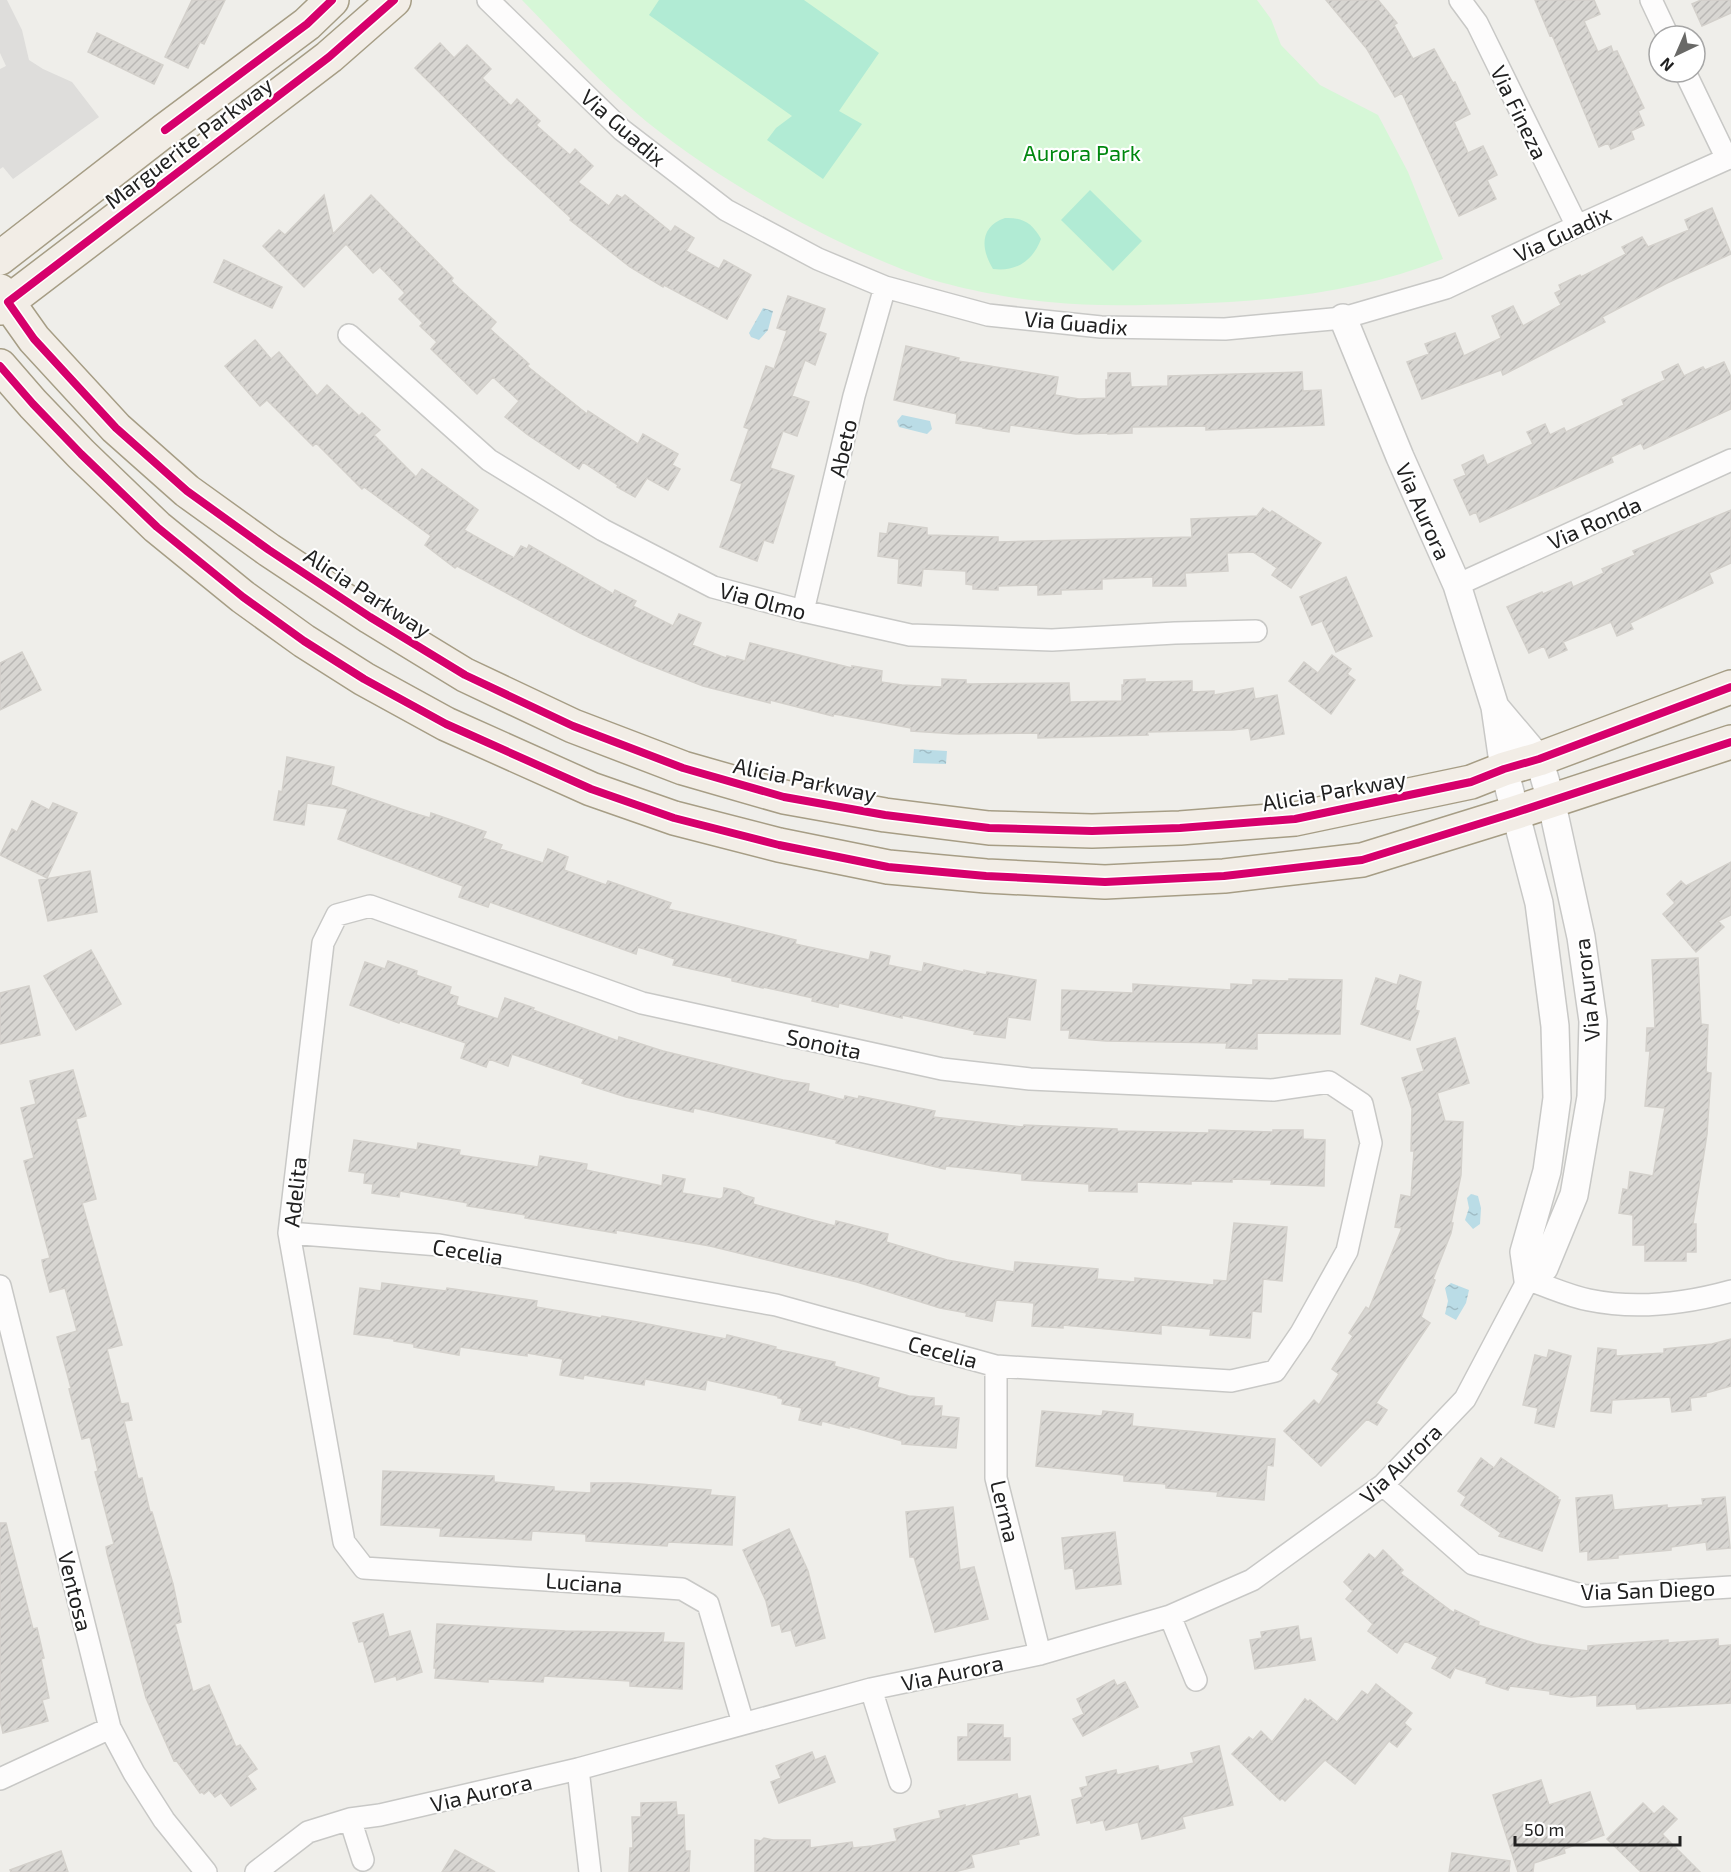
<svg xmlns="http://www.w3.org/2000/svg" width="1731" height="1872" font-family="'Exo 2',sans-serif">
<style>
.residential{fill:#dedddb}
.park{fill:#d6f7d7}
.pitch{fill:#b1ebd4}
.water{fill:url(#water-ripples)}
.building{fill:url(#building-hatch);stroke:#d3d0cb;stroke-width:1.5}
.lines{fill:none;stroke-linecap:round;stroke-linejoin:round}
.minor-casing{stroke:#c8c8c6;stroke-width:24}
.tertiary-casing{stroke:#c8c8c6;stroke-width:30}
.primary-casing{stroke:#a69d85;stroke-width:36}
.minor{stroke:#fdfcfc;stroke-width:21}
.tertiary{stroke:#fdfcfc;stroke-width:27}
.primary{stroke:#f2ede6;stroke-width:33}
.cycleway-casing{stroke:#fff;stroke-width:11}
.cycleway{stroke:#d6006c;stroke-width:8}
.labels{text-anchor:middle;dominant-baseline:central;stroke-width:4.5;stroke-linejoin:round;paint-order:stroke}
.street-label{font-size:22px;fill:#212121;stroke:#fff}
.park-label{font-size:22px;fill:#01880f;stroke:#fff}
</style>
<defs>
<pattern id="water-ripples" width="26" height="14" patternUnits="userSpaceOnUse" patternTransform="scale(1.5)"><rect width="26" height="14" fill="#badce6"/><path d="M2 4q2-2 4 0t4 0M15 11q2-2 4 0t4 0" fill="none" stroke="#a0bcc5"/></pattern>
<pattern id="building-hatch" width="6" height="6" patternUnits="userSpaceOnUse" patternTransform="scale(1.5)"><rect width="6" height="6" fill="#d8d6d2"/><path d="M-1 1l2-2M0 6l6-6M5 7l2-2" fill="none" stroke="#b9b7b4"/></pattern>
</defs>
<rect width="100%" height="100%" fill="#efeeea"/>
<path class="residential" d="M0,0H7L22,30L29,60L43,69L72,82L99,117L13,179L3,167L0,169V69L6,66L0,53Z"/>
<path class="park" d="M522,0H1257L1271,19L1281,45L1320,85L1378,115L1408,172L1443,259C1360,292 1275,301 1187,304C1141,305 1095,307 1049,302C1005,298 944,286 904,270C815,235 721,181 647,122C602,85 562,41 522,0Z"/>
<path class="pitch" d="M659,0H804L879,53L839,111L862,124L823,179L767,140L776,128L792,116L649,15Z
M1090,190L1142,241L1113,271L1061,220Z
M1005,218C1023,217 1033,224 1041,239C1033,261 1016,272 993,269C981,249 979,227 1005,218Z"/>
<path class="water" d="M763,308L773,311L768,330L759,340L751,337L749,333Z
M902,415L930,421L932,429L927,434L899,427L897,421Z
M914,749L947,751L946,764L913,763Z
M1471,1194L1478,1196L1481,1208L1480,1224L1473,1229L1465,1220L1469,1208L1467,1198Z
M1451,1283L1469,1290L1466,1303L1456,1320L1445,1314L1448,1301L1445,1288Z"/>
<path class="building" d="M192,0H225L204,44L200,42L188,68L165,57Z
M1326,0H1378L1397,23L1394,25L1413,59L1434,49L1453,83L1455,82L1470,114L1454,122L1468,153L1483,146L1497,175L1487,180L1496,199L1459,216L1402,93L1395,97L1367,49Z
M1535,0H1594L1600,14L1584,21L1598,52L1611,46L1613,52L1617,51L1644,108L1638,111L1644,125L1631,131L1634,139L1611,149L1608,143L1599,147L1552,35L1550,36Z
M1701,0H1731V13L1702,26L1692,4Z
M97,33L163,65L154,84L88,52Z
M440,43L454,58L467,45L491,69L482,78L511,106L517,99L540,121L536,125L570,155L575,149L593,166L578,182L609,206L617,195L622,198L625,195L671,232L675,226L694,238L686,251L719,269L724,260L751,275L727,319L664,285L663,287L630,267L570,220L571,218L506,158L415,68Z
M324,195L333,234L371,195L453,278L451,281L496,322L490,329L529,364L527,366L587,414L588,411L638,444L643,434L678,454L672,465L680,469L668,490L647,478L635,497L617,487L618,485L583,462L579,469L528,435L505,417L519,401L493,377L477,394L431,349L437,342L420,326L423,323L399,299L405,293L380,267L373,273L346,244L304,287L263,246L279,230L285,235Z
M1712,208L1731,254L1667,283L1602,317L1605,322L1503,375L1501,370L1422,399L1407,362L1429,354L1425,344L1455,333L1464,356L1501,338L1492,316L1513,306L1523,326L1561,305L1555,293L1561,290L1559,285L1580,275L1581,277L1626,254L1622,247L1642,237L1648,247L1689,230L1685,220Z
M224,260L282,287L272,308L214,282Z
M788,296L825,309L818,331L826,334L815,365L805,360L792,396L809,402L797,436L783,431L770,468L794,476L773,543L764,540L757,561L720,547L742,484L731,480L749,429L744,427L766,366L774,369L787,331L777,328Z
M255,340L271,359L279,352L317,396L327,385L359,416L362,413L380,430L374,435L416,477L422,469L478,510L464,530L514,558L521,546L527,549L529,545L613,594L615,590L636,601L633,606L673,626L679,614L701,623L692,645L726,658L727,656L745,661L750,643L852,668V666L882,671L881,682L902,685L942,687V679L966,680V684L1069,683L1070,702L1122,701V685H1124V680L1145,679V682L1192,681V692L1214,691V695L1253,688L1255,699L1277,695L1284,734L1251,740L1249,728L1233,730L1147,732L1148,735L1038,738V733L957,734L911,731V728L834,714L833,716L770,700V703L703,686L639,661L580,633L457,566L455,568L425,545L431,536L364,487L362,489L316,443L313,446L267,400L260,406L225,366Z
M906,346L959,358L958,361L1058,377L1055,395L1079,399L1106,398V380H1108V373H1130L1131,387L1168,386V376L1302,372L1303,391L1321,390L1324,425L1206,430V426L1132,427V433L1108,434V433L1076,434L1010,425L1009,432L983,428V427L956,423L957,414L894,400Z
M1724,362L1731,377V409L1644,449L1641,443L1611,457L1613,462L1480,522L1476,512L1470,515L1454,480L1466,475L1462,465L1483,455L1487,465L1533,444L1527,432L1545,424L1550,435L1564,428L1566,432L1624,405L1622,400L1665,380L1662,372L1678,364L1684,376L1703,367L1705,370Z
M1263,508L1270,513L1272,511L1321,543L1291,588L1272,575L1277,568L1253,552L1227,553L1228,571L1185,573L1186,586H1153V577L1102,579V589L1061,590V594L1038,595V585L998,586V590L973,589V585L966,584V571L923,569L921,586L898,583L899,559L878,556L880,533L887,534L889,523L927,528V535L998,537V542L1192,537L1191,519L1257,516Z
M1731,510V563L1709,573L1713,583L1630,623L1633,629L1617,636L1611,622L1563,642L1567,650L1549,658L1544,646L1529,653L1507,607L1542,592L1543,594L1571,582L1573,587L1604,573L1602,569L1635,555L1633,551Z
M1346,577L1372,636L1336,652L1322,621L1312,625L1300,597Z
M22,652L41,690L0,710V663Z
M1332,655L1351,669L1347,674L1355,680L1331,714L1289,681L1304,662L1318,673Z
M287,757L334,767L331,785L410,812L430,818L431,813L486,832L483,838L502,845L500,849L543,863L548,849L568,857L564,870L606,885L608,881L671,903L668,909L796,940L795,944L869,960L871,952L890,956L888,965L922,972L924,963L963,972L964,970L986,975L987,972L1036,980L1030,1020L1008,1017L1005,1038L974,1034L975,1031L902,1015V1018L839,1003L838,1007L812,1001L813,998L763,987V988L732,981V978L673,965L675,959L638,947L636,954L490,902L488,907L459,897L463,886L338,839L348,809L307,803L304,825L274,820L279,791L282,792Z
M32,801L49,810L53,803L77,813L47,878L0,855L12,829L17,832Z
M1731,862V915L1718,921L1724,927L1696,952L1663,914L1675,903L1667,894L1681,881L1686,886Z
M90,871L97,912L48,921L39,880Z
M91,950L121,1004L76,1030L44,976Z
M1698,958L1701,1024L1708,1025L1706,1072L1711,1073L1707,1134L1693,1224H1696V1252H1686V1261H1645V1245H1633V1215L1619,1213L1623,1189L1628,1190L1630,1172L1653,1176L1665,1108L1645,1106L1650,1051H1646L1647,1028H1655L1652,960Z
M388,961L417,971L416,975L451,987L449,994L458,997L456,1005L498,1019L505,998L534,1008L533,1010L618,1041L619,1037L663,1051L783,1080L809,1084L808,1091L844,1100L845,1096L858,1099L859,1096L935,1111L933,1117L1023,1127L1024,1125L1117,1129V1131L1209,1133V1130L1273,1132V1130H1303V1139L1325,1140L1324,1186L1271,1184L1272,1180L1232,1179V1182L1191,1181V1184L1137,1182V1192L1089,1191V1184L1022,1180V1174L946,1166L945,1169L836,1143L837,1140L694,1108L693,1112L626,1097L582,1083L584,1079L512,1054L508,1066L489,1059L486,1067L461,1058L466,1043L400,1021L399,1023L350,1005L365,962L385,969Z
M1400,975L1421,982L1415,1010L1419,1011L1410,1040L1361,1024L1376,978L1397,985Z
M1289,979L1342,980L1340,1034L1257,1033V1049L1226,1048L1227,1043L1106,1041L1069,1038L1070,1030H1061L1062,990L1133,993V984L1231,990V984L1253,985V980L1289,981Z
M29,986L40,1035L0,1044V993Z
M1455,1038L1469,1083L1437,1093L1445,1121L1463,1122L1461,1175L1451,1223H1453L1451,1233L1433,1279L1435,1280L1421,1317L1430,1323L1376,1403L1387,1410L1377,1425L1367,1419L1321,1466L1284,1431L1314,1400L1319,1405L1339,1374L1332,1369L1353,1336L1349,1333L1366,1307L1369,1309L1402,1228L1395,1227L1401,1195L1411,1197L1414,1151H1411L1412,1109L1402,1078L1424,1071L1417,1049Z
M73,1070L86,1116L76,1119L96,1199L82,1203L122,1345L107,1349L121,1404L128,1403L132,1420L124,1421L138,1479L142,1478L150,1512H152L173,1584L181,1622L175,1624L193,1692L209,1685L236,1747L240,1745L257,1769L247,1776L256,1789L231,1806L221,1793L215,1797L209,1790L204,1794L202,1792L200,1793L176,1760L174,1761L146,1698L107,1553L106,1547L114,1544L95,1472L98,1471L90,1437L82,1439L69,1389L71,1388L57,1337L77,1331L65,1288L50,1292L43,1266L42,1260L50,1258L24,1161L34,1158L21,1108L36,1104L30,1081Z
M354,1140L417,1150L418,1143L460,1150L459,1155L538,1167L540,1156L587,1164L586,1170L662,1186L663,1175L685,1179L682,1193L720,1199L723,1197L724,1188L739,1191L744,1195L754,1198L753,1204L835,1226L836,1221L888,1234L886,1242L947,1260L1014,1272L1015,1262L1098,1269L1097,1279L1135,1282V1278L1214,1285V1280L1227,1281L1234,1223L1287,1227L1282,1281L1263,1279L1261,1312L1252,1311L1250,1338L1210,1335L1211,1329L1161,1325V1334L1063,1325V1328L1032,1326L1034,1303L996,1300L992,1321L966,1316L967,1313L940,1308L857,1282L710,1246L616,1230V1233L525,1218L526,1215L467,1206L468,1203L400,1191L399,1197L372,1193L373,1184L364,1183L365,1173L349,1171Z
M382,1283L446,1291L447,1288L537,1301L536,1307L601,1318L602,1316L632,1321L726,1339L727,1335L776,1347L775,1349L835,1362L834,1366L879,1378L877,1387L909,1396L934,1398V1406H942L941,1416L959,1418L956,1448L902,1444V1441L849,1426V1428L822,1421L821,1425L799,1420L802,1408L782,1404L783,1399L778,1398V1396L707,1380L705,1390L645,1379L644,1385L584,1375L583,1379L560,1375L563,1359L527,1353V1356L460,1347L459,1355L414,1347V1344L394,1341V1339L354,1334L360,1288L381,1291Z
M1731,1339V1386L1706,1393V1396L1690,1398L1691,1410L1672,1412L1670,1397L1612,1400L1611,1413L1591,1411L1598,1348L1616,1350V1356L1664,1353V1349L1712,1344Z
M1549,1350L1571,1356L1554,1427L1535,1423L1538,1408L1523,1405L1535,1355L1547,1358Z
M1042,1411L1102,1416L1103,1411L1133,1414L1132,1426L1275,1439L1273,1466L1267,1465L1264,1500L1217,1496L1218,1492L1166,1488V1484L1124,1481V1475L1036,1466Z
M1481,1458L1494,1468L1501,1458L1558,1497L1557,1500H1560L1542,1551L1499,1536L1501,1533L1461,1505L1466,1497L1458,1491Z
M383,1471L494,1476V1482L554,1487V1491L591,1493V1483H628L711,1490L710,1495L735,1497L732,1545L668,1542L667,1546L586,1541V1534L532,1531L531,1540L440,1536L441,1528L381,1525Z
M1612,1495L1614,1510L1667,1505V1508L1703,1505L1702,1499L1725,1497L1730,1548L1707,1550L1706,1542L1671,1547V1550L1618,1555V1558L1588,1560V1551L1580,1552L1576,1498Z
M953,1507L960,1570L974,1567L988,1619L935,1632L914,1557H910L906,1512Z
M0,1523H6L33,1629L37,1628L44,1658L41,1659L49,1698L42,1700L48,1721L3,1733L0,1719Z
M789,1529L808,1571L825,1638L796,1646L791,1630L782,1632L780,1624L772,1626L766,1601L743,1550Z
M1115,1532L1121,1584L1076,1589L1073,1568L1065,1569L1062,1538Z
M1383,1550L1403,1570L1400,1573L1454,1613L1455,1610L1479,1622L1478,1625L1537,1644L1588,1651V1646L1668,1640V1643L1718,1639V1646L1731,1645V1703L1637,1709L1636,1704L1597,1706V1695L1571,1697L1550,1694V1691L1510,1686L1508,1690L1486,1683L1487,1678L1455,1668L1450,1678L1432,1668L1438,1657L1405,1641L1397,1653L1368,1631L1373,1624L1346,1599L1353,1591L1344,1582L1369,1554L1375,1559Z
M383,1614L389,1637L410,1631L422,1672L397,1680L396,1676L375,1682L363,1641L359,1642L353,1623Z
M437,1624L565,1631L664,1633L663,1642L684,1643L682,1689L630,1686V1681L544,1676L543,1682L488,1679V1682L435,1678L436,1668H434Z
M1298,1626L1300,1640L1311,1638L1315,1660L1255,1669L1250,1640L1262,1638L1261,1632Z
M1114,1680L1117,1686L1125,1682L1138,1707L1083,1736L1073,1719L1084,1714L1077,1699Z
M1376,1684L1412,1713L1404,1723L1411,1729L1397,1747L1389,1741L1355,1784L1325,1760L1285,1801L1282,1798L1280,1800L1232,1754L1249,1737L1253,1740L1261,1731L1272,1742L1305,1699L1308,1702L1310,1700L1337,1722L1362,1691L1368,1695Z
M968,1724L1003,1725V1738H1010V1760H958V1737H968Z
M1219,1746L1233,1805L1182,1817L1185,1828L1142,1839L1138,1822L1106,1830L1103,1820L1091,1823L1090,1820L1077,1823L1072,1800L1083,1797L1080,1788L1088,1786L1086,1777L1116,1770L1117,1775L1158,1766L1159,1771L1194,1763L1191,1753Z
M812,1752L815,1760L825,1756L835,1782L779,1803L771,1782L781,1778L776,1766Z
M1541,1780L1549,1805L1590,1792L1604,1835L1564,1849L1565,1853L1534,1863L1533,1872H1518L1493,1795Z
M1017,1794L1018,1799L1030,1796L1039,1835L1018,1840L1019,1844L971,1855L974,1867L954,1872H755V1840L761,1841L764,1838L773,1840H810V1848L852,1842L853,1848L872,1846L897,1841L894,1829L941,1818L939,1811L965,1805V1807Z
M676,1802L677,1815H684L685,1851H690L689,1872H629L630,1848H633L632,1817H641V1803Z
M1643,1803L1654,1814L1663,1806L1677,1819L1662,1834L1700,1872H1641L1607,1839Z
M455,1850L495,1872H442Z
M61,1851L68,1872H11L10,1870Z
M1452,1853L1510,1861L1509,1872H1449Z"/>
<g class="lines">
<g class="minor-casing">
<path id="minor" d="M488,0L622,130L726,210L818,259L885,287L988,315L1101,327L1225,329L1343,318L1446,288L1577,226L1731,157
M1460,0L1477,23L1577,226
M1651,0L1668,36
M1685,72L1727,159
M349,335L489,460L603,530L713,587L803,611L910,635L1052,640L1175,633L1256,631
M1457,585L1731,460
M803,611L854,396L885,287
M289,1233L439,1245L776,1305L996,1366L1231,1381L1275,1371L1301,1333L1347,1251L1371,1143L1362,1104L1329,1082L1273,1090L1030,1079L942,1069L642,1003L370,906L337,915L323,943L289,1233L344,1542L364,1568L682,1589L708,1604L743,1723
M0,1286L110,1728L134,1773L164,1820L206,1872
M996,1366V1478L1040,1654
M1383,1485L1473,1564L1585,1596L1731,1587
M1170,1616L1196,1680
M871,1689L900,1782
M578,1769L590,1872
M0,1779L110,1728
M350,1819L363,1860
M256,1872L308,1832L350,1819L380,1815L578,1769L871,1689L1040,1654L1170,1616L1252,1580L1383,1485L1465,1399L1528,1280C1548,1286 1568,1296 1589,1300C1637,1310 1684,1304 1731,1291"/>
</g>
<g class="tertiary-casing">
<path id="tertiary" d="M1343,318L1400,457L1457,585L1495,707L1504,769L1539,903L1555,1026L1557,1098L1547,1171L1524,1252L1528,1280L1544,1268L1574,1195L1591,1097L1593,1021L1581,937L1551,800L1539,759L1495,707"/>
</g>
<g class="primary-casing">
<path id="primary" d="M0,258L165,130L307,24L332,0
M0,291L34,339L116,428L187,491L269,550L370,617L465,675L573,726L683,768L784,797L885,815L989,828L1092,831L1180,828L1295,819L1471,782L1504,769L1539,759L1731,687
M0,308L329,57L394,0
M0,366L33,404L81,454L157,527L243,597L304,641L364,679L446,724L591,789L674,818L779,845L888,867L986,876L1105,882L1224,876L1362,860L1514,813L1731,742"/>
</g>
<use href="#minor" class="minor"/>
<use href="#tertiary" class="tertiary"/>
<use href="#primary" class="primary"/>
<g class="cycleway-casing">
<path id="cycleway" d="M394,0L329,57L8,302L34,339L116,428L187,491L269,550L370,617L465,675L573,726L683,768L784,797L885,815L989,828L1092,831L1180,828L1295,819L1471,782L1504,769L1539,759L1731,687
M165,130L307,24L332,0
M0,366L33,404L81,454L157,527L243,597L304,641L364,679L446,724L591,789L674,818L779,845L888,867L986,876L1105,882L1224,876L1362,860L1514,813L1731,742"/>
</g>
<use href="#cycleway" class="cycleway"/>
</g>
<g class="labels">
<g class="street-label">
<text transform="translate(1520 112) rotate(64)">Via Fineza</text>
<text transform="translate(624 127) rotate(41)">Via Guadix</text>
<text transform="translate(188 142) rotate(-37)">Marguerite Parkway</text>
<text transform="translate(1562 233) rotate(-25)">Via Guadix</text>
<text transform="translate(1076 322) rotate(5)">Via Guadix</text>
<text transform="translate(842 448) rotate(-77)">Abeto</text>
<text transform="translate(1424 511) rotate(66)">Via Aurora</text>
<text transform="translate(1594 522) rotate(-24)">Via Ronda</text>
<text transform="translate(368 592) rotate(33)">Alicia Parkway</text>
<text transform="translate(763 600) rotate(15)">Via Olmo</text>
<text transform="translate(805 779) rotate(12)">Alicia Parkway</text>
<text transform="translate(1334 790) rotate(-10)">Alicia Parkway</text>
<text transform="translate(1586 990) rotate(-96)">Via Aurora</text>
<text transform="translate(824 1043) rotate(12)">Sonoita</text>
<text transform="translate(294 1192) rotate(-84)">Adelita</text>
<text transform="translate(468 1251) rotate(9)">Cecelia</text>
<text transform="translate(943 1351) rotate(15)">Cecelia</text>
<text transform="translate(1400 1463) rotate(-44)">Via Aurora</text>
<text transform="translate(1006 1511) rotate(77)">Lerma</text>
<text transform="translate(584 1582) rotate(4)">Luciana</text>
<text transform="translate(1648 1589) rotate(-2)">Via San Diego</text>
<text transform="translate(76 1591) rotate(76)">Ventosa</text>
<text transform="translate(952 1672) rotate(-12)">Via Aurora</text>
<text transform="translate(481 1792) rotate(-13)">Via Aurora</text>
</g>
<g class="park-label">
<text x="1082" y="152">Aurora Park</text>
</g>
</g>
<g transform="translate(1677 54) rotate(224)"><circle r="28" fill="#ffffff" stroke="#a6a6a6" stroke-width="1.5"/>
<path d="M0-4.5L10 22L0 15L-10 22Z" fill="#696967"/>
<text y="-9" font-size="16" font-weight="bold" text-anchor="middle" fill="#212121">N</text>
</g>
<path d="M1515 1836v9h165v-9" fill="none" stroke="#212121" stroke-width="3"/>
<text x="1524" y="1836" font-size="18" fill="#212121" stroke="#ffffff" stroke-width="4.5" paint-order="stroke">50 m</text>
</svg>
